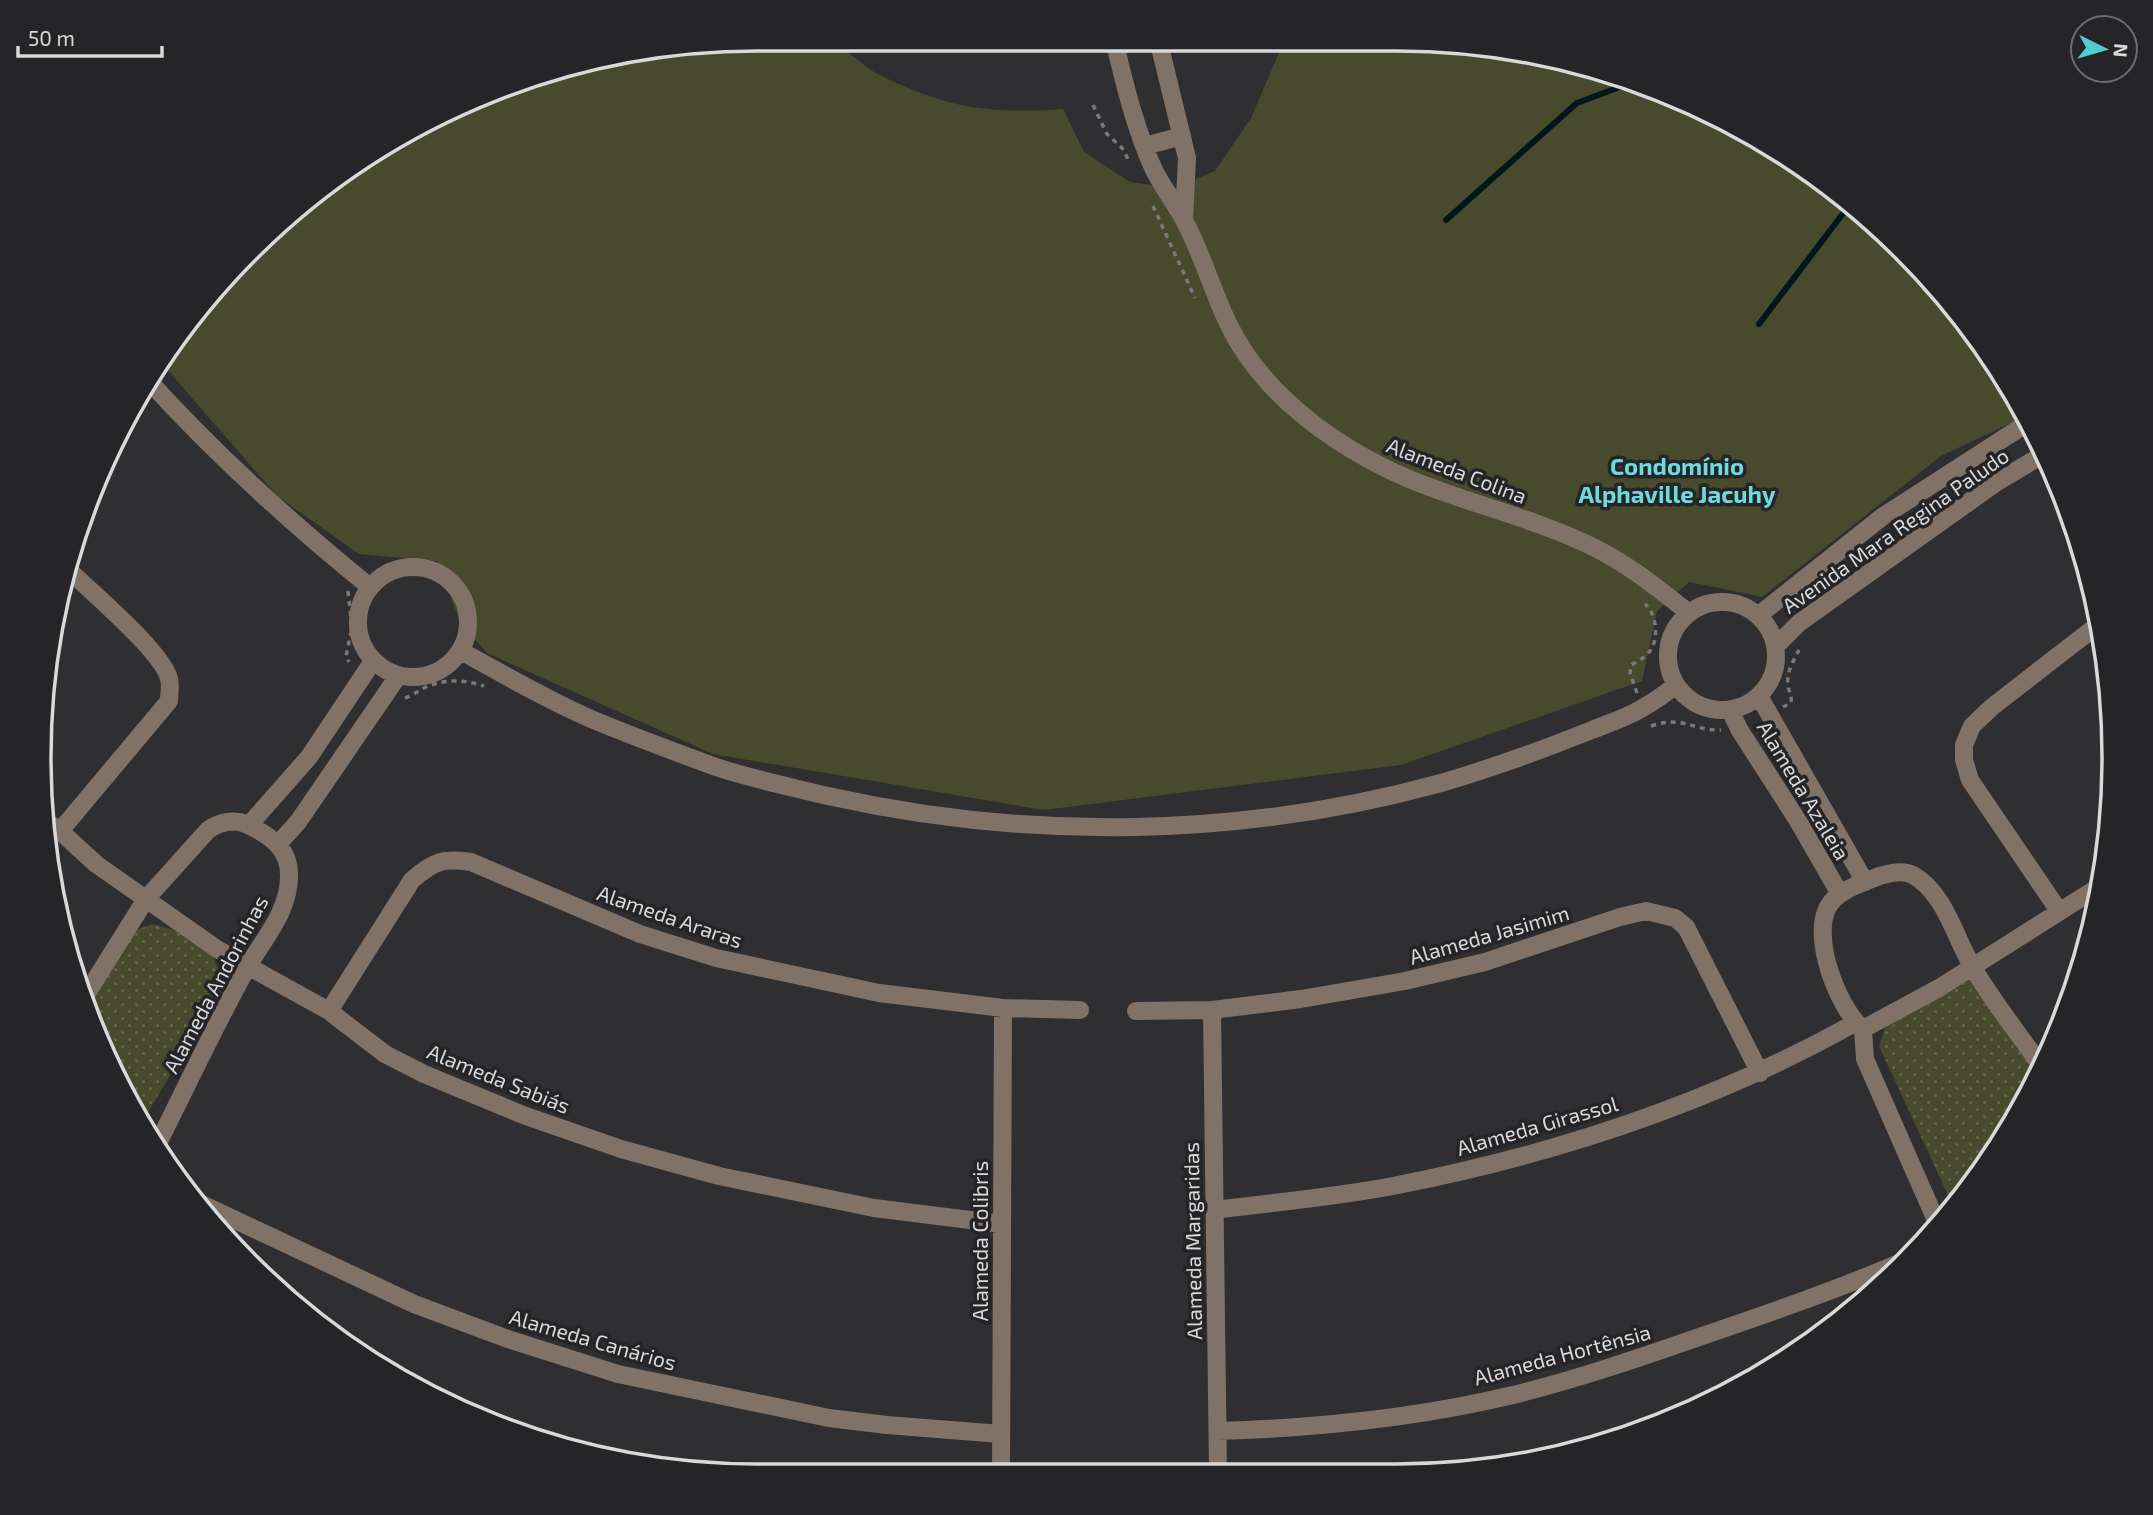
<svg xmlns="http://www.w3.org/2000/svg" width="2153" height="1515" font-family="'Exo 2',sans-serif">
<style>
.grass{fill:#484a2e}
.park{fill:url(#park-dots)}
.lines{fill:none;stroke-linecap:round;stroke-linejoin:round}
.stream{stroke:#02161d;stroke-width:6}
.path{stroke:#7a797b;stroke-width:3.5;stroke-dasharray:5 5;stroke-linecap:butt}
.minor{stroke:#817268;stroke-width:18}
.labels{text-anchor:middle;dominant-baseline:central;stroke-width:7;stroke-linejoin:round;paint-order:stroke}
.street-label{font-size:21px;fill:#d9d9da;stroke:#252427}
.quarter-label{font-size:24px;font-weight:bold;fill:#6ddadd;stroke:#252427}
.rim{fill:none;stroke:#d9d9da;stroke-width:3.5}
</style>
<defs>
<pattern id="park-dots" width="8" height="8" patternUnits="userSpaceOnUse" patternTransform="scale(1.75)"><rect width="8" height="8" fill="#484a2e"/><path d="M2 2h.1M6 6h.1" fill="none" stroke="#62644c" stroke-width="1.8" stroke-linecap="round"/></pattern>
</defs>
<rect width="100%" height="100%" fill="#2f2e30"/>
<path class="grass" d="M757,39C771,39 818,35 827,39C842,44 861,65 876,73C945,108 987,114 1063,109L1084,152L1130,182L1174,188L1215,171L1251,118L1278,55L1280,39H1396L1536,52L1670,93L1755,135L1869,217L1936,283L2018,398L2026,416L1941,456L1762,597L1689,582L1657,611L1642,681L1401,765L1044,810L713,754L487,653L460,622L437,561L359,554L277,496L159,360L217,284L358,159L482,93L571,63Z"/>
<path class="park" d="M152,924L174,930L214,957L223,986L143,1121L112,1075L83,1003L134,931Z
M1961,978L1983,982L2047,1058L2041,1075L1966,1195L1954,1208L1879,1046L1887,1022Z"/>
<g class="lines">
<path class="stream" d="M1446,220L1577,103L1633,82
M1759,324L1851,203"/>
<path class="path" d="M1093,105L1107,134L1122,148L1128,159
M1153,206L1195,298
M348,591L352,628L346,656L349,662
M1637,693L1630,673L1631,665C1638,661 1645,658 1650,651C1659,638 1657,615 1645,604
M405,698C414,695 422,688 431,685C449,679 466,680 484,686
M1783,707L1791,703C1792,695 1789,693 1788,685C1786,672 1794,660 1799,650
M1651,726C1685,715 1692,731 1721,730"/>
<path class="minor" d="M1100,39L1115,44L1136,39
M1158,39L1187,158L1184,220
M1115,44C1125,86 1136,131 1154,170C1163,188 1175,203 1184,220C1202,253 1212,290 1228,323C1262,395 1337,448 1409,479C1469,504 1534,518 1593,547C1628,564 1657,588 1688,612
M1145,146L1182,136
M148,380C216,455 291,523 370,587
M358 622a55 55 0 1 1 110 0a55 55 0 1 1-110 0Z
M1668 656a54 54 0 1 1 108 0a54 54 0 1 1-108 0Z
M1759,615L1882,517L2029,422
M1776,646L1799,623L1997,482L2044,454
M461,651C504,675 546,699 591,719C632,736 675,752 716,767C752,779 791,787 828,796C1030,841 1241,838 1441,783C1492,768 1542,750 1592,730C1609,723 1629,717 1644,707C1655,701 1666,693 1676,685
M1759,696L1865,882
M1730,710L1739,729L1798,821L1840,894
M45,821L60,831L96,864L217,949L329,1011L385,1054L424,1074L523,1115L621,1149L719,1176L874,1208L1002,1224
M249,825L309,757L373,661
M60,831L169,701C169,694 171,686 169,679C163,652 92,593 70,571
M279,843L298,822L398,676
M2059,911L1970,780L1964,760V745L1972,726L1992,707L2099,624
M82,1001L146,899L208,830C221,821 237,818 252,827C272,837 289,850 289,874C290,910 265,937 248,966C216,1023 188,1084 158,1143
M1212,1010L1218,1472
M329,1011L412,880C434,861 443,858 471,862L640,934L716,958L879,993L1003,1008L1080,1010
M1136,1011L1212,1010L1301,999L1405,981L1485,962L1620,917L1646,911L1675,918L1686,927L1760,1073
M1863,1029L1939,988L2100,886
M197,1202L414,1304L508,1339L618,1374L829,1418L887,1425L1001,1434
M1215,1210C1276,1202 1338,1197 1398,1185C1556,1154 1714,1102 1855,1023
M1938,1225L1865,1059L1863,1029C1838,1008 1811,938 1828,907C1836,892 1857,885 1872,879C1883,874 1902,869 1913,875C1945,893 1955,938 1973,968C1994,1003 2019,1035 2043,1068
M1218,1431C1317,1428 1417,1418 1513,1395C1578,1379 1642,1357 1705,1335C1772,1312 1839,1289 1904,1261
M1001,1473L1003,1008"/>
</g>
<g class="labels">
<g class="street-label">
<text transform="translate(1457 470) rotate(21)">Alameda Colina</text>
<text transform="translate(1895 530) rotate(-35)">Avenida Mara Regina Paludo</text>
<text transform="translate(1804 790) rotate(59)">Alameda Azaleia</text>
<text transform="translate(670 916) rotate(19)">Alameda Araras</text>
<text transform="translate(1489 934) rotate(-16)">Alameda Jasimim</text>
<text transform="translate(215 984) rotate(-62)">Alameda Andorinhas</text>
<text transform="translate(499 1078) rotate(22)">Alameda Sabiás</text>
<text transform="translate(1537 1125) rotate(-16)">Alameda Girassol</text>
<text transform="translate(979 1241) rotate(-90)">Alameda Colibris</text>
<text transform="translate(1192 1241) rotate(-91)">Alameda Margaridas</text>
<text transform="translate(593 1339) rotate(16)">Alameda Canários</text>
<text transform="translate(1562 1354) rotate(-15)">Alameda Hortênsia</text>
</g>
<g class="quarter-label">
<text x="1677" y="465">Condomínio<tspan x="1677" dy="28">Alphaville Jacuhy</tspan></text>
</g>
</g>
<path d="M0 0H2153V1515H0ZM757 51H1396A706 706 0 0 1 2102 757V758A706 706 0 0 1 1396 1464H757A706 706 0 0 1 51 758V757A706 706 0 0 1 757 51Z" fill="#252427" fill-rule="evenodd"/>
<path class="rim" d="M757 51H1396A706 706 0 0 1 2102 757V758A706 706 0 0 1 1396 1464H757A706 706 0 0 1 51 758V757A706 706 0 0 1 757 51Z"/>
<g transform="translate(2104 49) rotate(95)"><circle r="33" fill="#252427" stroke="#6d6c6f" stroke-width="2"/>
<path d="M0-5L12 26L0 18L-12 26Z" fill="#52ccd0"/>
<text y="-10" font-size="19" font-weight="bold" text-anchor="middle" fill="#d9d9da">N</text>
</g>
<path d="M18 46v10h144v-10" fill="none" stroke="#d9d9da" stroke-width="3.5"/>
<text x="28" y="46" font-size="21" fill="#d9d9da" stroke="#252427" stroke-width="5" paint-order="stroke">50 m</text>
</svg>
